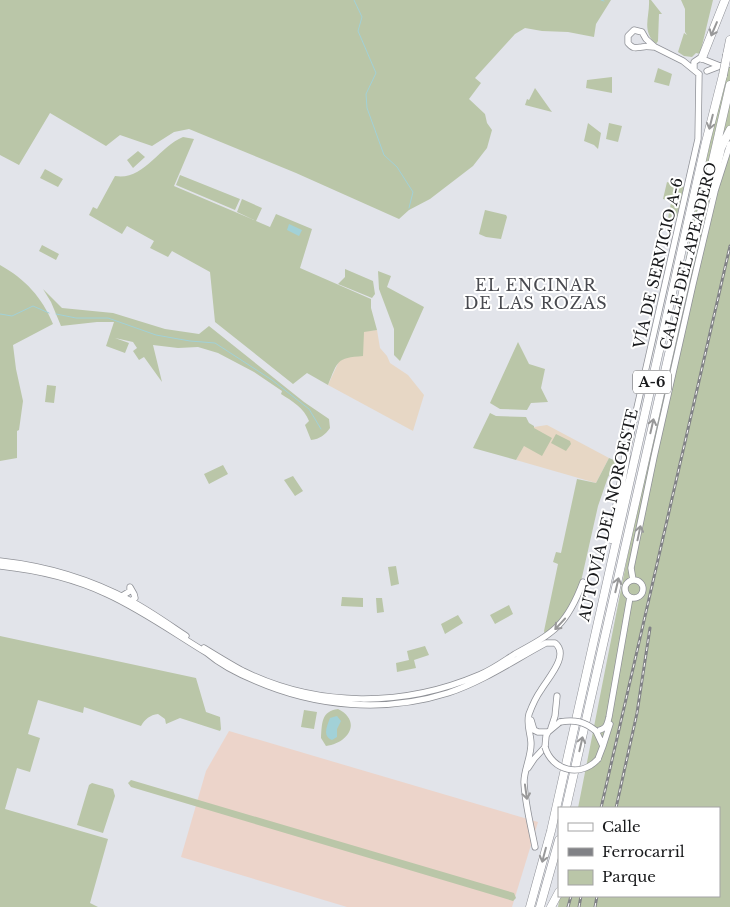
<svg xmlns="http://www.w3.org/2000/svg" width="730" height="907" font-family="'Libre Baskerville',serif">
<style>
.commercial{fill:#ecd4ca}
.education{fill:#e7d7c5}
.green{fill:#bac6a8}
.water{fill:#a2d1d7}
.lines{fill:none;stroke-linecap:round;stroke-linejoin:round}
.stream{stroke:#a2d1d7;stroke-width:1}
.tertiary-casing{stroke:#8f9197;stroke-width:7}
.motorway-casing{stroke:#8f9197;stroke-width:9}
.tertiary{stroke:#fff;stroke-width:5.5}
.motorway{stroke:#fff;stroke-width:8}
.rail-casing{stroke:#818286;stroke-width:3}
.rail{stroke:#fff;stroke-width:1;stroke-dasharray:4;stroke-linecap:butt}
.tertiary-bridge-casing{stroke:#8f9197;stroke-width:7;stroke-linecap:butt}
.motorway-bridge-casing{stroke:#8f9197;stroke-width:9;stroke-linecap:butt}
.tertiary-bridge{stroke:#fff;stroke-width:5.5}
.motorway-bridge{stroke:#fff;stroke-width:8}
.oneway{stroke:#989899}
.labels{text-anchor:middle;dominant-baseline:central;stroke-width:4;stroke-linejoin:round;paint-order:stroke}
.shield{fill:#fff;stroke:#5e5f60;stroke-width:1}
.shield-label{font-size:14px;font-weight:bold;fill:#191a1c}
.street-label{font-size:15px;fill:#191a1c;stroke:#fff}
.neighbourhood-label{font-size:16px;letter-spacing:1px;fill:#48494f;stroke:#fff}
</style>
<rect width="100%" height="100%" fill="#e2e4ea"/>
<path class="commercial" d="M229,731L538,822L512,907H347L181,857L206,771Z"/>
<path class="education" d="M377,330L380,348L387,356L390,363L408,375L424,395L413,431L328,385L339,361L347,357L364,331Z
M547,425L609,458L596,483L516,460L534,427Z"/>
<path class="green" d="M0,0H611L596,24L594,37L568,32L542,31L525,28L515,34L475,78L481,83L469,99L485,114L487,123L492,130L487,148L473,166L430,199L409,210L399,219L296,173L189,129L174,132L152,146L120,135L106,146L50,113L19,165L0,155Z
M649,0H651L662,14H659L658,41L656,44C641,31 650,16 649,0Z
M681,0H713L700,54L696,53L692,57L684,56L678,52L684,33L687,35L685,32V9Z
M730,35V907H558L560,896H719V808H578Z
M658,68L672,74L669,86L654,82Z
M612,77V93L586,88L587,80Z
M535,88L552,112L525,105L527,99L529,100Z
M588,123L601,133L598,149L594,145L584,141Z
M609,123L622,126L618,142L606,139Z
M183,137L194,139L174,186L254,220L237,212L242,199L262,208L256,221L270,227L276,214L312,229L300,268L371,299V308L377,330L364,332L363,356C336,358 338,361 328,385L307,373L293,384L215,322L210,272L172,251L168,257L150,248L154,241L127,226L122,234L89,215L93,207L97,209L115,176C143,181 159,147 183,137Z
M138,151L145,157L133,168L127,160Z
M45,169L63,179L58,187L40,178Z
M180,175L240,199L235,210L176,185Z
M667,182L684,187L680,203L663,199Z
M671,203L680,205L676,219L668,218Z
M485,210L506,215L507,217L501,239L486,237L479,234Z
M42,245L59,254L56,260L39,251Z
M0,265C25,279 42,297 53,324L13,345L16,369L23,401L19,430L17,431V458L0,461Z
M345,269L373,281L375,294L372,298L338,284L345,277Z
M378,271L391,276L387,287L424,307L400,361L394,355V329L379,289Z
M43,289L62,308L113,313L165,329L199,334L209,326L304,402L329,419L330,428C325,435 320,439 311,440L305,425L309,421C304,408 292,401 281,394L282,391L254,372L218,353L198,347L178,348L153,345L162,382L144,357L139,360L133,351L137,348L133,342L115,338L129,343L125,353L106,346L114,322H97L61,326L51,302Z
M518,342L529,364L545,369L541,388L548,402L531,403L527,410L500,409L490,403Z
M47,385L56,386L54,403L45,402Z
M490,413L496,416L526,417L529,423L534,426V428L552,438L542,456L524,446L516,460L473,448Z
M556,434L570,441L571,444L566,451L551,443Z
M609,458L616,461L617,463L608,477L598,506L580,586L565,617L545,635L544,631L558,564L553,562L556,552L561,553L577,479L596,483Z
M223,465L228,474L209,484L204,474Z
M293,476L303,491L295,496L284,480Z
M396,566L399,584L391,586L388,567Z
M342,597L363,598V607L341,606Z
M376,598H382L384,612L377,613Z
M509,605L513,614L495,624L490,615Z
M458,615L463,623L445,634L441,624Z
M0,636L196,678L206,712L220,717L221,729L220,731L180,718L166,724L165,719L158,714C150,715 145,719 141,726L84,707L83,713L38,700L28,734L40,738L30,772L17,768L5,809L108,839L90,903L98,907H0Z
M425,646L429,655L414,660L416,668L397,672L396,663L409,660L407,651Z
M338,709C362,721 349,743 326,746L321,738C322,724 321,711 338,709Z
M304,710L317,712L314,729L301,727Z
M131,780L514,893L516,898L513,901L131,787L128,783Z
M92,783L113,789L115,796L103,833L77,825L89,785Z"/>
<path class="water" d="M289,224L302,230L299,236L287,230Z
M337,716L341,721L337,729V737L332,740C322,736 327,726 330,718Z"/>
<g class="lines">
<path class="stream" d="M354,0L362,17L358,31L376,73L366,94L367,108L384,155L397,167L413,192L409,208
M601,0L604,1
M0,314L12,316L33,306L49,313
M56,314L76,318H108L156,335L190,341L215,343L272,380L309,409L321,429"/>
<g class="tertiary-casing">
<path id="tertiary" d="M655,47C651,47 646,46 642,47C635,48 633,49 628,43V36L634,30L642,32L646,39L655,47L683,61L699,74
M694,69V62L700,58L720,66
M707,71L720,66L730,64
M626,456L698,139L699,74
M0,561C46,566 90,579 131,601C150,611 168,624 186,636
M0,566C37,570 73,578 107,594C142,610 174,633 207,653C221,665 239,674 256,681C316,707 385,713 448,693C484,681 514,660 546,643H555C570,655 548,678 541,690C536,697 532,706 529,714C526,725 531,734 531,744C531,757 524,770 524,782C525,804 531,826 535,847
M633,580L631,568L654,457L693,284L715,191L730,144
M625 589a9 9 0 1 1 18 0a9 9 0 1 1-18 0Z
M122,596L130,591V587L134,594L135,598L129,602
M204,648C217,656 230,664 243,671C318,708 404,707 479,675C492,670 504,661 515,654C554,633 567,625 583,582
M531,720L534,730L538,732H548
M551,728L555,716L557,696
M603,746L610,724
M598,759L603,746L596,731C606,729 607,726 609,717L630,597
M528,768L534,759L545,747L546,736L548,732L560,722"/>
</g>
<g class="motorway-casing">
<path id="motorway" d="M727,55L730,40
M702,58L725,0
M710,194L721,148L730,130
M611,539L626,456
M566,808L730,85
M530,907L551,831L706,142L723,75
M540,907L559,840
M551,907L559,892"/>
</g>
<use href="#tertiary" class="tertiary"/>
<use href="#motorway" class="motorway"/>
<g class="rail-casing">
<path id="rail" d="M601,808L730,246
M616,808L637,713L650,628
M568,907L571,896
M579,907L581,896
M595,907L597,896"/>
</g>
<use href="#rail" class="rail"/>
<g class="tertiary-bridge-casing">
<path id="tertiary-bridge" d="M560,722C575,719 585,722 596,731
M545,747C552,771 581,778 598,759"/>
</g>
<g class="motorway-bridge-casing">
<path id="motorway-bridge" d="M723,75L727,55"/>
</g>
<use href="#tertiary-bridge" class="tertiary-bridge"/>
<use href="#motorway-bridge" class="motorway-bridge"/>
</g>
<defs><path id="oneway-shaft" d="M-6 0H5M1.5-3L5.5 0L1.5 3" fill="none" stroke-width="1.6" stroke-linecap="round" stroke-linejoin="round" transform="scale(1.25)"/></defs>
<g class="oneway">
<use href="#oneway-shaft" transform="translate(714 29) rotate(113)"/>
<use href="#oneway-shaft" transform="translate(711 122) rotate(104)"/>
<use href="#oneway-shaft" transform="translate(652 426) rotate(-77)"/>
<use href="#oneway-shaft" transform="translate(639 533) rotate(-78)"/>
<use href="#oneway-shaft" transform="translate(617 585) rotate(-77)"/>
<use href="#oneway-shaft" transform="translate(560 624) rotate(133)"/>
<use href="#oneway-shaft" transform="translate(581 744) rotate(-77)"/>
<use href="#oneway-shaft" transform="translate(526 792) rotate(82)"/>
<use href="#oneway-shaft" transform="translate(544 855) rotate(105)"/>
</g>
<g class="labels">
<rect class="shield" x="633" y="370.5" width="38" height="23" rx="4"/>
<g class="shield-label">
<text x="652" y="382">A-6</text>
</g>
<g class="street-label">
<text transform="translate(688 256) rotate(-76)">CALLE DEL APEADERO</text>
<text transform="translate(658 263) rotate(-77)">VÍA DE SERVICIO A-6</text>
<text transform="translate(608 515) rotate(-77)">AUTOVÍA DEL NOROESTE</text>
</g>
<g class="neighbourhood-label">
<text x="536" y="285">EL ENCINAR<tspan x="536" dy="18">DE LAS ROZAS</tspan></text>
</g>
</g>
<rect x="558" y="807" width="162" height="90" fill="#ffffff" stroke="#a3a3a4"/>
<rect x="568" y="823" width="25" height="8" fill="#ffffff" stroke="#a3a3a4"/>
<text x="602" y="832" font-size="15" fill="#191a1c">Calle</text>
<rect x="568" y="848" width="25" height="8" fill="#818286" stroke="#a3a3a4"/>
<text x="602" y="857" font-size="15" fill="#191a1c">Ferrocarril</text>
<rect x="568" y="870" width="25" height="15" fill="#bac6a8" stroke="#a3a3a4"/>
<text x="602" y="882" font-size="15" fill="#191a1c">Parque</text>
</svg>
